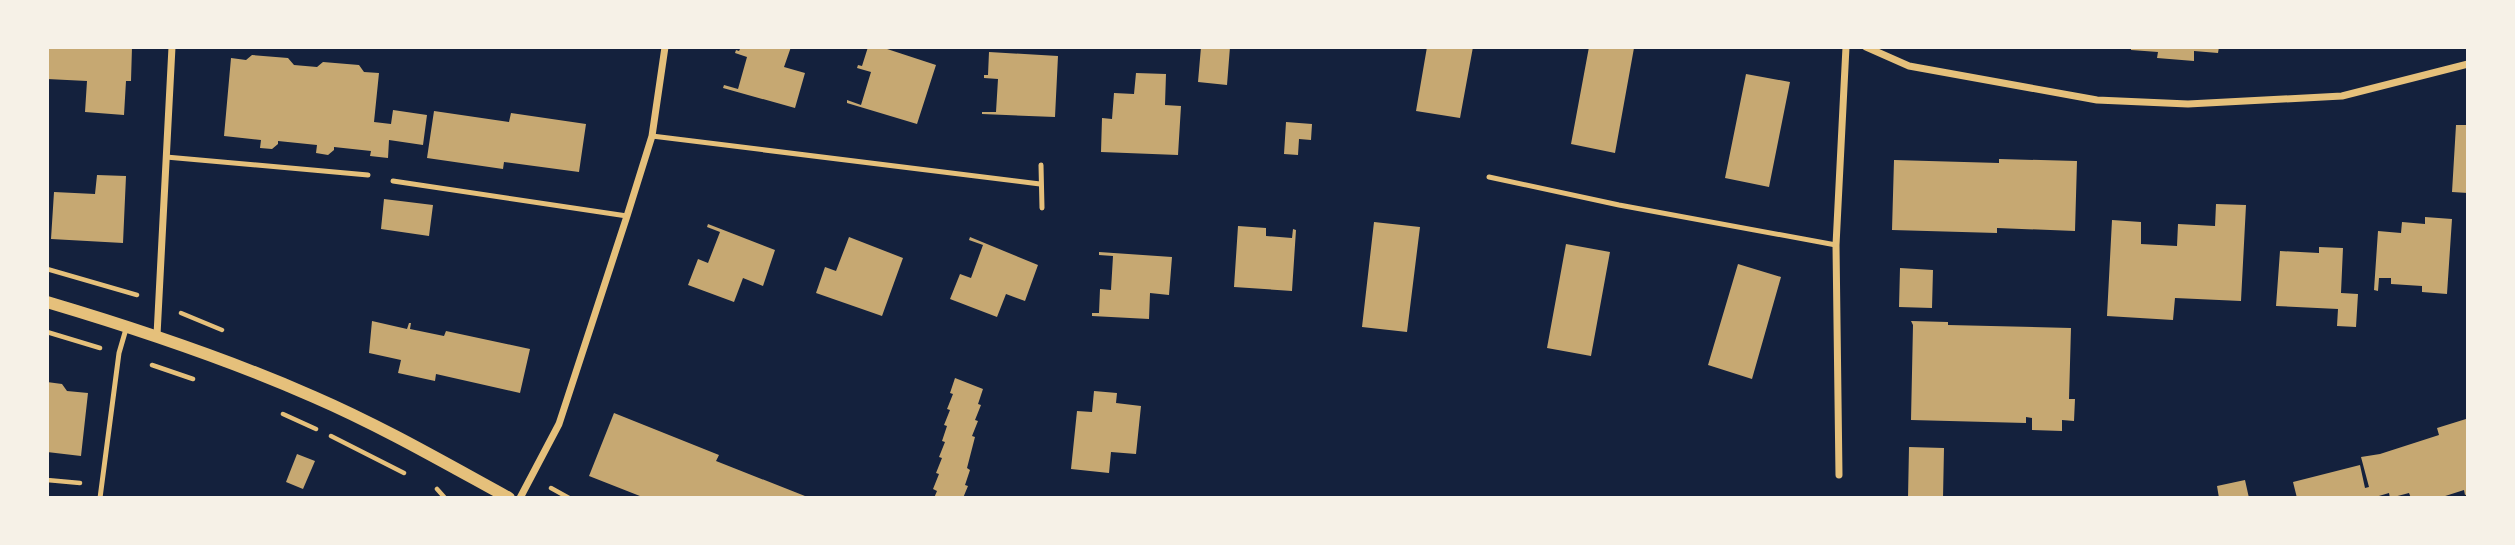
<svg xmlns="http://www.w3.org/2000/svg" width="2515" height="545" font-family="Poppins,sans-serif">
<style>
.building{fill:#c6a872}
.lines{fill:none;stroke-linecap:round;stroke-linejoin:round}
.path{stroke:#e5c07b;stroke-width:4.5}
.service{stroke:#e5c07b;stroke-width:5}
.minor{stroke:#e5c07b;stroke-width:7}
.tertiary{stroke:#e5c07b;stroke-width:12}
</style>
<rect width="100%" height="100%" fill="#14213d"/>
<path class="building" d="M47,47H132L131,81H126L124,115L85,112L87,81L47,79Z
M741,47H791L784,67L805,73L795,108L723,88L724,85L738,89L747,57L735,53L736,50L739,51Z
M868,47H881L936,65L917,124L847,103V100L861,105L871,72L857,68L858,65L862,66Z
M1201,47H1230L1227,85L1198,82Z
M1427,47H1473L1460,118L1416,111Z
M1589,47L1634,48L1615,153L1571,144Z
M2131,47H2219L2218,53L2194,51V61L2157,58L2158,52L2131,50Z
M989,52L1058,56L1055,117L982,114V112H996L998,79L984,78V75H988Z
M252,55L288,58L294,65L317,67L323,62L359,65L364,72L379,73L374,122L391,124L393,110L427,115L423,145L389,140L388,158L370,156L371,151L334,147V150L328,155L316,153L317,145L278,141V144L272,149L260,148L261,140L224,136L231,58L246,60Z
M1136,73L1166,74L1165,105L1181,106L1178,155L1101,152L1102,118L1112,119L1114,93L1134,94Z
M1746,74L1790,82L1769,187L1725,178Z
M434,111L509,122L511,113L586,124L579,172L504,162L503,169L427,158Z
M1286,122L1312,124L1311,140L1299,139L1298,155L1284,154Z
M2456,125H2468V193L2452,192Z
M1999,159L2077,161L2075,231L1997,228V233L1892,230L1894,160L1999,163Z
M97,175L126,176L123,243L51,239L54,192L95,194Z
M384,199L433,205L429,236L381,229Z
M2216,204L2246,205L2241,301L2175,298L2173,320L2107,316L2112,220L2141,222V244L2177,246L2178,224L2215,226Z
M2425,217L2452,219L2447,294L2422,292V286L2391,284V278H2379L2378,291L2374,290L2378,231L2401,233L2402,222L2425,224Z
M1374,222L1420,227L1407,332L1362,327Z
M708,224L775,250L763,286L743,278L734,302L688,285L698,259L708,263L720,232L707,227Z
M1238,226L1266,228V236L1292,238L1293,229L1296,230L1292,291L1234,287Z
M849,237L903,258L882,316L816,293L825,267L836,271Z
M970,237L1038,265L1025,301L1006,294L997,317L950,299L960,274L971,278L983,245L969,240Z
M1566,244L1610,252L1591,356L1547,348Z
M2319,247L2343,248L2341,293L2358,294L2356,327L2337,326L2338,309L2276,306L2280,251L2319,253Z
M1099,252L1172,257L1169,295L1150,293L1149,319L1092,316V313H1099L1100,289L1111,290L1113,256L1099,255Z
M1738,264L1781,277L1752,379L1708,365Z
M1900,268L1933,270L1932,308L1899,307Z
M372,321L407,329L409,323H411L410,329L444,336L446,331L530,349L520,393L436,374L435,381L398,373L401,360L369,353Z
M1911,321L1948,322V325L2071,328L2069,399H2075L2074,421L2062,420V431L2032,430V418L2026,417V423L1911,420L1913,325Z
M955,378L983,389L978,404L981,405L975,420L978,421L972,436L975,437L967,468L970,470L965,485L968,486L963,498H934L937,491L933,489L939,474L936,473L942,458L939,457L945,442L942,441L947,426L944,425L950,410L947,409L953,394L950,393Z
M47,382L62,384L67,391L88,393L81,456L47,452Z
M1094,391L1117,393L1116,403L1141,406L1136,454L1111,452L1109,473L1071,469L1077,411L1092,412Z
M614,413L719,455L716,461L810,498H645L589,476Z
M2466,419L2468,494L2465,495L2464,490L2439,498H2411L2409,493L2390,498L2389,493L2372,498H2297L2293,482L2360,465L2365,488L2369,487L2361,457L2380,454L2439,435L2437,428Z
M1909,447L1944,448L1943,498H1908Z
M297,454L315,461L303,489L286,482Z
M2245,480L2249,498H2219L2217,486Z"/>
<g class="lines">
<path class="path" d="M47,269L137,295
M181,313L222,330
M47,332L100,348
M152,365L193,379
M283,414L316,429
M331,436L404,473
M47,480L80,483
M551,488L569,498
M437,489L445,498"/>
<path class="service" d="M652,136L1040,184
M166,157L368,175
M1041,165L1042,208
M1489,177L1619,205L1836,245
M393,181L627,216
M100,498L119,353L126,329"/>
<path class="minor" d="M1866,47L1909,66L2097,100L2188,104L2342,96L2468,64
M157,335L172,47
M1839,475L1836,245L1846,47
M520,498L559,424L627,216L652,136L665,47"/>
<path class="tertiary" d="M47,302C138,329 228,359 314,397C381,426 445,463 509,498"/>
</g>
<rect width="2515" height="545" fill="none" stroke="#f6f1e7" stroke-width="98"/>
</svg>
